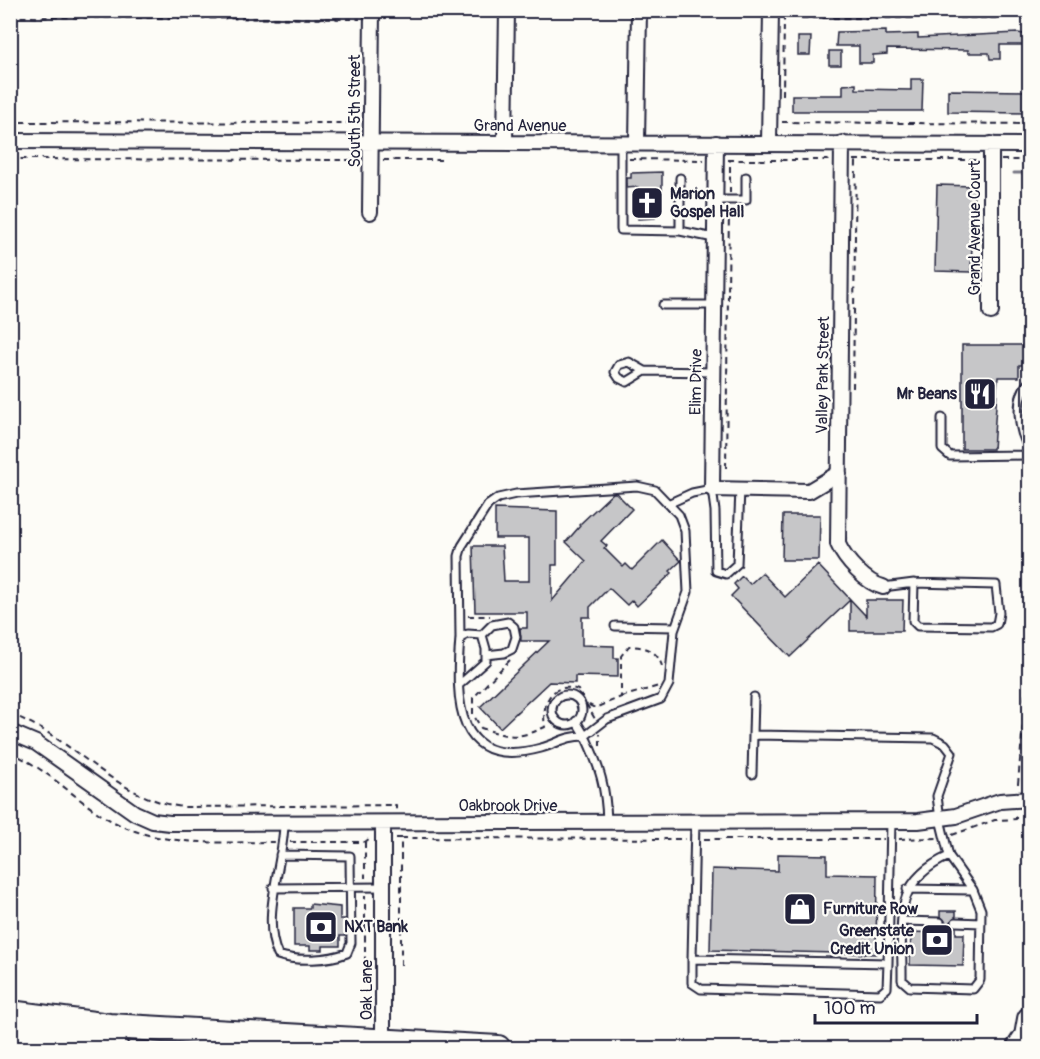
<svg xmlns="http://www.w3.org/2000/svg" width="1040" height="1059" font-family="Pangolin,sans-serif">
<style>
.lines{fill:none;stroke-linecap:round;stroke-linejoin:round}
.stream{stroke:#787885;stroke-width:3}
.building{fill:#c6c6c8;stroke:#22223b;stroke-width:1.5}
.lane-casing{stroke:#22223b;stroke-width:11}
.street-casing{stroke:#22223b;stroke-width:18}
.highway-casing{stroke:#22223b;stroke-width:28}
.path{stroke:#22223b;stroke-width:2;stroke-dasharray:6 4.5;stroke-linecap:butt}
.lane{stroke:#fdfcf7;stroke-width:7}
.street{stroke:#fdfcf7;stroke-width:14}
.highway{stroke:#fdfcf7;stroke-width:24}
.labels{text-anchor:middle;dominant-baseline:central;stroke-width:4.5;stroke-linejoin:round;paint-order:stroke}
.street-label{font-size:16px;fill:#22223b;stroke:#fdfcf7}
.poi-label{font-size:16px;font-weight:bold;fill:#22223b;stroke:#fdfcf7;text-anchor:start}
</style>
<rect width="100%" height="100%" fill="#fdfcf7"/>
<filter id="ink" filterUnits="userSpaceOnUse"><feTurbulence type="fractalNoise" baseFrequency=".0167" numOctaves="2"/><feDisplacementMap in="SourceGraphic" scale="12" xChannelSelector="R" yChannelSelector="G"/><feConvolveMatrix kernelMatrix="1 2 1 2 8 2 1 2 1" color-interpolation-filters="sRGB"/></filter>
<g filter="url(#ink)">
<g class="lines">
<path class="stream" d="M1014,173H1030"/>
</g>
<path class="building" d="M886,31V35L918,34V38L1018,33L1029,35V45H1000V59H990L989,53H968V50L887,49V54L873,55V63H859V46H836L837,32Z
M798,37H811L810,55H798Z
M829,51H841V65H829Z
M911,79H923L922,111H792V95H843V85L856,84V89L911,90Z
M948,90L1028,91L1027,113L948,112Z
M662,172V191H655V218L638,219V187L627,188V178H631V173Z
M937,185L974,186L971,272L935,271Z
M962,345H1023V365H1019V377H998L993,449H962Z
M613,493H616L632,509L601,541L607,546L604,548L623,567L626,564L632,570L662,540L681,561L670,571L672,573L637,606L632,600L627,605L609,588L590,607V617H582V645L614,646V658H618V677L575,676V683L549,682L500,728L480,707L549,641H521L520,628H527V612H475L473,546H502L504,581H529V538H495V509L557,511V565H552V601L586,561L566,542L580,526L579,525Z
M783,515H820L819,560H782Z
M818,565L866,616V600H903L902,631H850V600L790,657L731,596L738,589L734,584L742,576L750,584L762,573L785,597Z
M778,854L827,855V874L877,875L876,954L710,950L712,869L778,871Z
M310,904L340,907V919H345V936H340V946H323V950H310V946H294V908H310Z
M940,911H956V916L950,922L956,928V934H964L963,966L910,965L911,932L940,933V928L946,922L940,916Z"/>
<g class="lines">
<g class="lane-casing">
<path id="lane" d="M621,143V230L680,231V178
M715,200H746V177
M680,231L714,238
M663,305H714
M645,371L627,382L619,378L615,372L619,365L629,362L645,371L713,372
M1030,381C1013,397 1018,432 1030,450
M942,418V449L950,456L1030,455
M670,503L692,493L712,489L715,511L716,571L726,574L737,564L740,489
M883,587L914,583L996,585L999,613L997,624L991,627L918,626L913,621L914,583
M615,626L675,627
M482,635L492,625L508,622L514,627L516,637L512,649L504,653L486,655
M460,638L459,556L462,546L488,505L498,498L516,494L637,486L655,490L679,515L685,531L688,592L674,631L669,684L661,699L607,719L585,736L576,721
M459,685L486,661V649L482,635L468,634L460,638C455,701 455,771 541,748C559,743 565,736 585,736C600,768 606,787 607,822
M552 710a15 15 0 1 1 30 0a15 15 0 1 1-30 0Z
M753,735L754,697
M752,774L753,735L933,738L945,744L952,753L937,796L940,819L949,856L973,890L907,889
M695,822L692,959L888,963L891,821
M280,855L350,856L351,943L347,953C329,960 297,962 278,955C260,918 284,862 284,823
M949,856C889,883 903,924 902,980L910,987L973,989L980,980L981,910L973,890
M273,888L383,887
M903,921L940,922
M956,922L981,923
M692,959V983L701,989L880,994L887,988L888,963"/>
</g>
<g class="street-casing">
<path id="street" d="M10,141L1030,145
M505,142L507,10
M637,143L639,10
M716,143L712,489L809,491L839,473
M769,143L771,10
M842,143L838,544C845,560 866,583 883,587
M370,212L372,10
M991,312V144
M10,732L36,743L135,813L153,821L170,823L918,821L956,816L1000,801L1030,799
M383,1046V823"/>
</g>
<g class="highway-casing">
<path id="highway" d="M10,1013L109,1026L498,1048
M10,1035L116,1048
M1019,1048L1027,1036L1030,1019"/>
</g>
<path class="path" d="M10,17L360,19
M783,95L784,18H1030
M10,122L358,123
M782,122L1030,124
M10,159L359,160
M629,159L704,160
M383,160H441
M728,160H831
M854,160H980
M1001,160H1030
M730,193V160
M853,388L856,160
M726,468L729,207
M468,616H490
M510,660L473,698V714L481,728C510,737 517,740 545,727C541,704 551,680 578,690L595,719
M621,697L659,686
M589,705L595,708L621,697V656L629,646C646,647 656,649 662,666
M10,714C76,738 111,797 183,807L396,805V811
M600,746V734
M10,752C43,767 68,792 97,812C151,849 214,842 276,842
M1018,784L1028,664L1030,582
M952,835L995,820L1016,819V812
M396,838H401V967
M401,838L686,839
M704,839H884
M899,839L938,838
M290,842H365L370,838
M365,842V878
M365,973V896"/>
<use href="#lane" class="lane"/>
<use href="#street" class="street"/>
<use href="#highway" class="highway"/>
</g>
</g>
<defs>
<g id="church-square" transform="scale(1.725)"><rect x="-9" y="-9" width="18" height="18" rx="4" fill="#22223b" stroke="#fdfcf7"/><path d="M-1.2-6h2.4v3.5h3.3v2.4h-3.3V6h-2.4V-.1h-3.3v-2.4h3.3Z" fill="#fff"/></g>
<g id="restaurant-square" transform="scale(1.725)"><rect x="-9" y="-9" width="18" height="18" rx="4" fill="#22223b" stroke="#fdfcf7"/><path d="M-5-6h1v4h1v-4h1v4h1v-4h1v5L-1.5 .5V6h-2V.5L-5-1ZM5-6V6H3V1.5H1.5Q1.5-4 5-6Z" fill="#fff"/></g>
<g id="shop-square" transform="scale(1.725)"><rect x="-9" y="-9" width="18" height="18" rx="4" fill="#22223b" stroke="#fdfcf7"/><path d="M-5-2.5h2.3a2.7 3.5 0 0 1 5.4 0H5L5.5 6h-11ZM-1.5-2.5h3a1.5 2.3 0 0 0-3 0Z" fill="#fff"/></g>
<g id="bank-square" transform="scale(1.725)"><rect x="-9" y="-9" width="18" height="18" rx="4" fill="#22223b" stroke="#fdfcf7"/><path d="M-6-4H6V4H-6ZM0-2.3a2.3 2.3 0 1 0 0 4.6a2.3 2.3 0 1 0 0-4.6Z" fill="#fff"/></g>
</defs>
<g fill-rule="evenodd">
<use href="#church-square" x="647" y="203"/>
<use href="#restaurant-square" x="980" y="394"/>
<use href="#shop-square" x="800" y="909"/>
<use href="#bank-square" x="321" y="927"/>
<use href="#bank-square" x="937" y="940"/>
</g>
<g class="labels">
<g class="street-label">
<text transform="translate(355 111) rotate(-90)">South 5th Street</text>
<text x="520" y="126">Grand Avenue</text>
<text transform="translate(975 228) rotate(-90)">Grand Avenue Court</text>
<text transform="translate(823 375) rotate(-89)">Valley Park Street</text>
<text transform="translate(696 382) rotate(-89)">Elim Drive</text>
<text x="508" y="806">Oakbrook Drive</text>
<text transform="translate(367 990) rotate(-90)">Oak Lane</text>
</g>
<g class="poi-label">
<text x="670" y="194">Marion<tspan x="670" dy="18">Gospel Hall</tspan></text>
<text x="957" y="394" text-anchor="end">Mr Beans</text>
<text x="823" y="909">Furniture Row</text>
<text x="344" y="927">NXT Bank</text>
<text x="914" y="931" text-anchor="end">Greenstate<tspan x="914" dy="18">Credit Union</tspan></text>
</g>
</g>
<rect width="1040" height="1059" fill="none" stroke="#fdfcf7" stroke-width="36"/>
<rect x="18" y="18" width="1004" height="1023" fill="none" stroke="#22223b" stroke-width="2" filter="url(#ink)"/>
<path d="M815 1014v9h162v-9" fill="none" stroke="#22223b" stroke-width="3"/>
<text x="824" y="1014" font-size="18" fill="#22223b" stroke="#fdfcf7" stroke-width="4.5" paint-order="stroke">100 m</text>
</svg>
